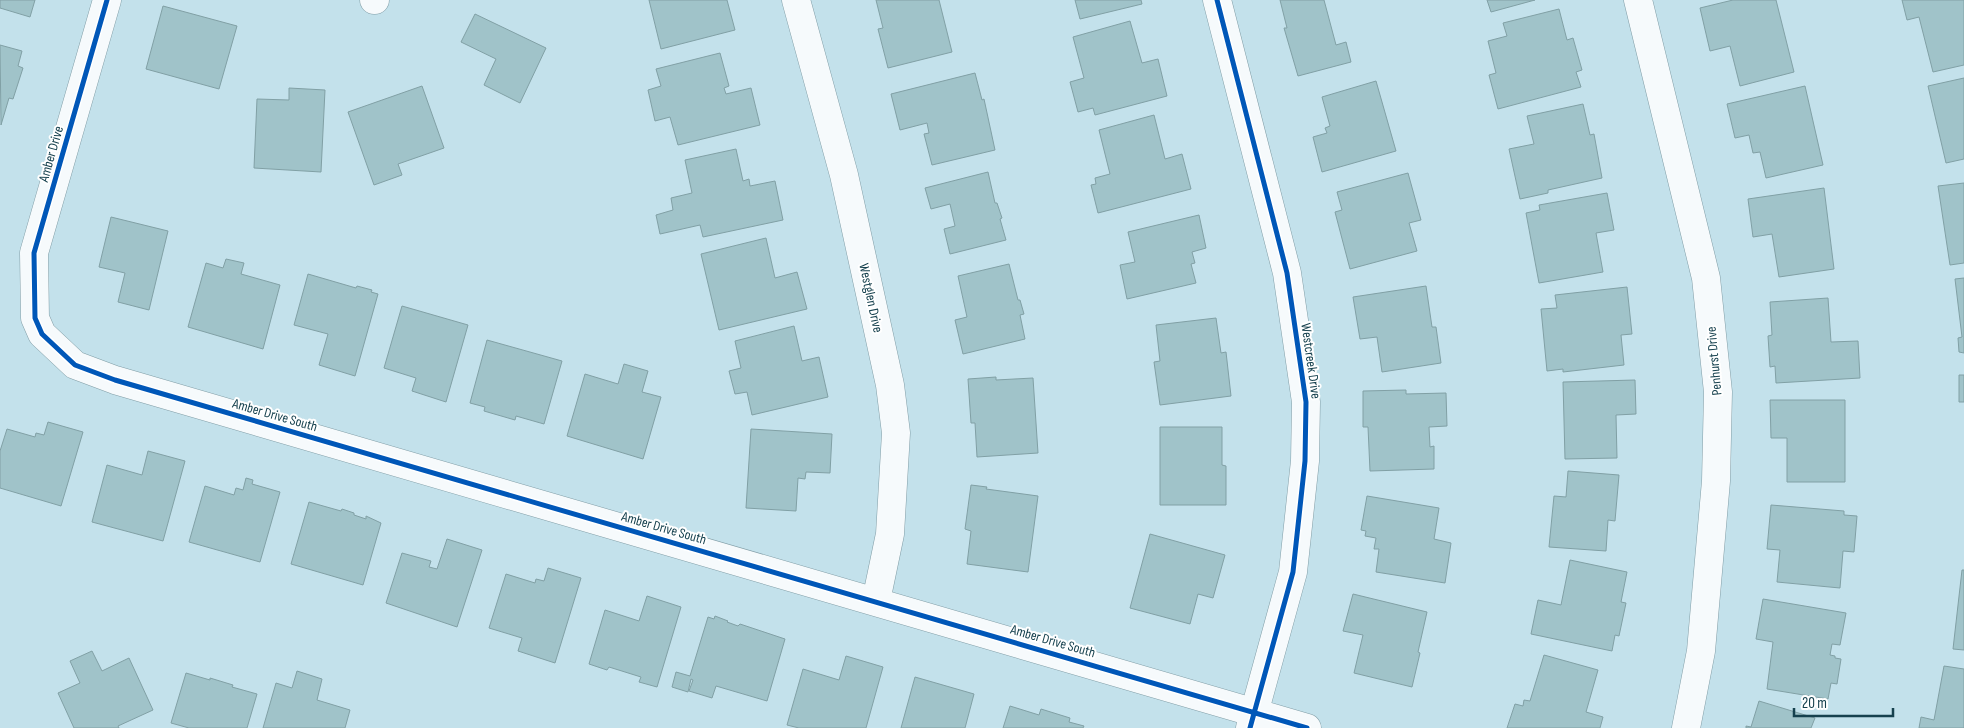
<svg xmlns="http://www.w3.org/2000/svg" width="1964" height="728" font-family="'Sofia Sans Condensed',sans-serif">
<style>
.building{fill:#a0c3c9;stroke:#81a0a5}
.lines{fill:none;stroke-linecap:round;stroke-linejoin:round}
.street-casing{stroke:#809da6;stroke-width:29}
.street{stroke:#f6fafc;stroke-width:28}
.cycleway-casing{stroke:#fff;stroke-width:8}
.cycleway{stroke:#0057b8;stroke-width:5}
.labels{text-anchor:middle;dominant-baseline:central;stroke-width:4;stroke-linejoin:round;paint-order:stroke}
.street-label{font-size:14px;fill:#16414e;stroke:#fff}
</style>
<rect width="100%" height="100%" fill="#c3e1eb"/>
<path class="building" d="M0,0H35L30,17L0,8Z
M649,0H727L735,30L661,49Z
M876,0H939L952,52L888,68L878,29L883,28Z
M1075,0H1141L1142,4L1080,19Z
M1280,0H1324L1336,45L1346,42L1351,62L1298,76L1284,28H1287Z
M1487,0H1535L1491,12Z
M1733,0H1776L1794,72L1740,86L1730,46L1710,51L1700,8Z
M1902,0H1964V65L1933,72L1919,17L1907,20Z
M163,6L237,26L219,89L146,69Z
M1559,9L1567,40L1573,38L1582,70L1576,72L1581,87L1498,109L1489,75L1496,73L1488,41L1507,36L1503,23Z
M475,14L546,48L520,103L484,85L496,59L461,42Z
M1130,21L1142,63L1158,59L1167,96L1095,115L1093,108L1078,112L1070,82L1084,78L1073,37Z
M0,45L22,51L18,66L23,68L13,99L9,98L1,125Z
M720,53L729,86L724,88L726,94L751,88L760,125L678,145L670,117L655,121L648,90L661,86L656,69Z
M975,73L982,100L984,99L995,150L932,165L924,134L929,133L927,123L900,130L891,94Z
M1964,78V159L1946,163L1928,86Z
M1376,81L1396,151L1322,172L1313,137L1327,133L1325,128L1330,126L1322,97Z
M422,86L444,148L398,164L402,175L374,185L348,112Z
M1805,86L1823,165L1766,178L1760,152L1753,153L1749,135L1735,138L1727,104Z
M289,88L325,90L321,172L254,168L257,99L289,100Z
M1583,104L1590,135L1594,134L1602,178L1548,190V193L1520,199L1509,149L1534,144L1527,116Z
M1154,115L1165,159L1182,154L1191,189L1098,213L1091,185L1096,184L1095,178L1110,174L1099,130Z
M736,149L743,181L749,179L750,186L775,181L783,220L703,237L700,225L660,234L656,215L673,210L671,198L692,193L685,160Z
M988,172L995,203H997L1002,218L1000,219L1006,240L950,254L944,229L955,226L950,204L931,209L925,188Z
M1408,173L1421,220L1409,223L1417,251L1350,269L1335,212L1342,210L1337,192Z
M1964,183V263L1950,265L1938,186Z
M1824,188L1834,269L1779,277L1772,234L1753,237L1748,199Z
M1607,193L1614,230L1596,233L1603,272L1539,283L1526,213L1540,210L1539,205Z
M1199,215L1206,248L1192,252L1195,263L1191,264L1196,283L1127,299L1120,265L1135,262L1128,232Z
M111,217L168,231L149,310L118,302L125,273L99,267Z
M766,238L775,278L797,272L807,309L719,330L701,254Z
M226,259L244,263L241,274L280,285L263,349L188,327L206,263L223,268Z
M1009,264L1018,300H1020L1024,314L1020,315L1025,339L963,354L955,320L967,317L958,276Z
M308,274L356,288L357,286L372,290L371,292L378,294L355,376L319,365L328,334L294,325Z
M1964,278V353L1959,352L1958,338L1962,337L1955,279Z
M1426,286L1432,327H1436L1441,363L1382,372L1377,337L1360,339L1353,297Z
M1627,287L1632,334L1621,335L1624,365L1563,372V369L1547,371L1541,309L1557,308L1555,295Z
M1828,298L1831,342L1858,341L1860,378L1776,383L1775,366L1770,367L1768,336L1772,335L1770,302Z
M402,306L468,325L446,402L412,391L416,378L384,368Z
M1216,318L1221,353L1226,352L1231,396L1160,405L1154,362L1160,361L1156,325Z
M794,326L802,361L819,357L828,397L752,415L747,392L735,394L729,371L741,368L735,341Z
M487,340L562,361L544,424L516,416L515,420L484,411L485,407L470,403Z
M624,364L648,371L642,392L661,397L643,459L567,436L585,374L618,384Z
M1959,375H1964V402H1959Z
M996,377V380L1033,378L1038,453L977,457L975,423H971L968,379Z
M1635,380L1636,414L1616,415L1617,458L1565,459L1563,382Z
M1406,390V394L1446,393L1447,426L1429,427L1430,447L1434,446V469L1370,471L1368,427H1363V391Z
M1770,400H1845V482H1787V438H1771Z
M48,422L83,432L61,506L0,488V451L7,429L35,437L36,433L44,435Z
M1160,427H1222V465L1226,466V505H1160Z
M751,429L832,434L830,473L806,472L805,479L798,478L796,511L746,508Z
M148,451L185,461L163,541L92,522L107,465L142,475Z
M1568,471L1619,475L1615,521L1608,520L1606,551L1549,547L1554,496L1566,497Z
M246,478L253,480L252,484L280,492L260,562L189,542L205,486L234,495L236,488L243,490Z
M971,485L987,487L986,489L1038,496L1028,572L967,564L971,531L965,529Z
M1367,496L1439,508L1434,539L1451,543L1445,583L1376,572L1379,549H1374L1376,538L1365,536L1366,531L1361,530Z
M309,502L341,511L342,509L354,513V515L366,519V516L381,523L363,585L291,564Z
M1771,505L1844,511V515L1857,516L1854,552L1843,551L1840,588L1777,582L1780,550L1767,549Z
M1150,534L1225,555L1213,598L1198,594L1190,624L1130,608Z
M447,539L482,550L457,627L386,603L402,553L431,561L429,567L437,569Z
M1570,560L1627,572L1621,602L1626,603L1619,636L1615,635L1612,651L1531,634L1538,600L1561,605Z
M548,568L581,578L555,663L518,651L522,638L489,628L506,574L535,583L536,579L544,581Z
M1962,570H1964V650L1953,649Z
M1353,594L1427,612L1418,652L1420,653L1412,687L1354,673L1363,635L1343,631Z
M647,596L681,607L657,687L639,682L641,677L609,667L607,670L589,664L605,610L639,621Z
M1763,599L1846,613L1840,645L1832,644L1830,655L1835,656V658L1841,659L1837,684L1831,683L1828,699L1767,689L1773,642L1756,639Z
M715,616L728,621L727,622L738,626L740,624L785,639L767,701L716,686L712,698L689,691L693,680L691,679L688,692L672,687L676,672L690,676L708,617L714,619Z
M92,651L102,671L129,658L153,710L118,726L119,728H74L58,693L80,683L70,661Z
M1544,655L1598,670L1586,712L1603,717L1600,728H1507L1515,704L1523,706L1524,700L1530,701Z
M846,656L883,667L866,728H799L787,725L803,669L839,680Z
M1944,666L1964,669V728H1919L1921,717L1934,720Z
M297,671L322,679L317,700L350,710L345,728H263L276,683L292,688Z
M186,673L210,680V678L233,685L232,687L257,694L247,728H189L171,723Z
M915,677L974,694L965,728H901Z
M1759,701L1815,718L1811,728H1746V726L1751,727Z
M1010,706L1039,715L1041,709L1070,718L1069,722L1084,726L1083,728H1003Z"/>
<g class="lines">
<g class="street-casing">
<path id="street" d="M107,0L34,253L35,318L42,334L75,365L115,380L1307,728
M374,0H375
M796,0L844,175L890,385L896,433L890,534L876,601
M1217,0L1287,273L1306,402L1305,461L1293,572L1250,728
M1638,0L1706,278L1718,392L1716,481L1701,651L1686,728"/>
</g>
<use href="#street" class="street"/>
<g class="cycleway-casing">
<path id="cycleway" d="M107,0L34,253L35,318L42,334L75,365L115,380L1307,728
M1217,0L1287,273L1306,402L1305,461L1293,572L1250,728"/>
</g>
<use href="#cycleway" class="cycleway"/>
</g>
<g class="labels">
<g class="street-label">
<text transform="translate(51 154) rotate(-74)">Amber Drive</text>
<text transform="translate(871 298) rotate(78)">Westglen Drive</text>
<text transform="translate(1311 361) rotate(82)">Westcreek Drive</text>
<text transform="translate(1714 361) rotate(-95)">Penhurst Drive</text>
<text transform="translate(275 415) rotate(16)">Amber Drive South</text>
<text transform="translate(664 528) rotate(16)">Amber Drive South</text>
<text transform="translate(1053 641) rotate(16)">Amber Drive South</text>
</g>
</g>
<path d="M1794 708v8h99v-8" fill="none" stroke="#16414e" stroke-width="2.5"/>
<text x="1802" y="708" font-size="15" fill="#16414e" stroke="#ffffff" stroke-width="4" paint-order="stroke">20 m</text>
</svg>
